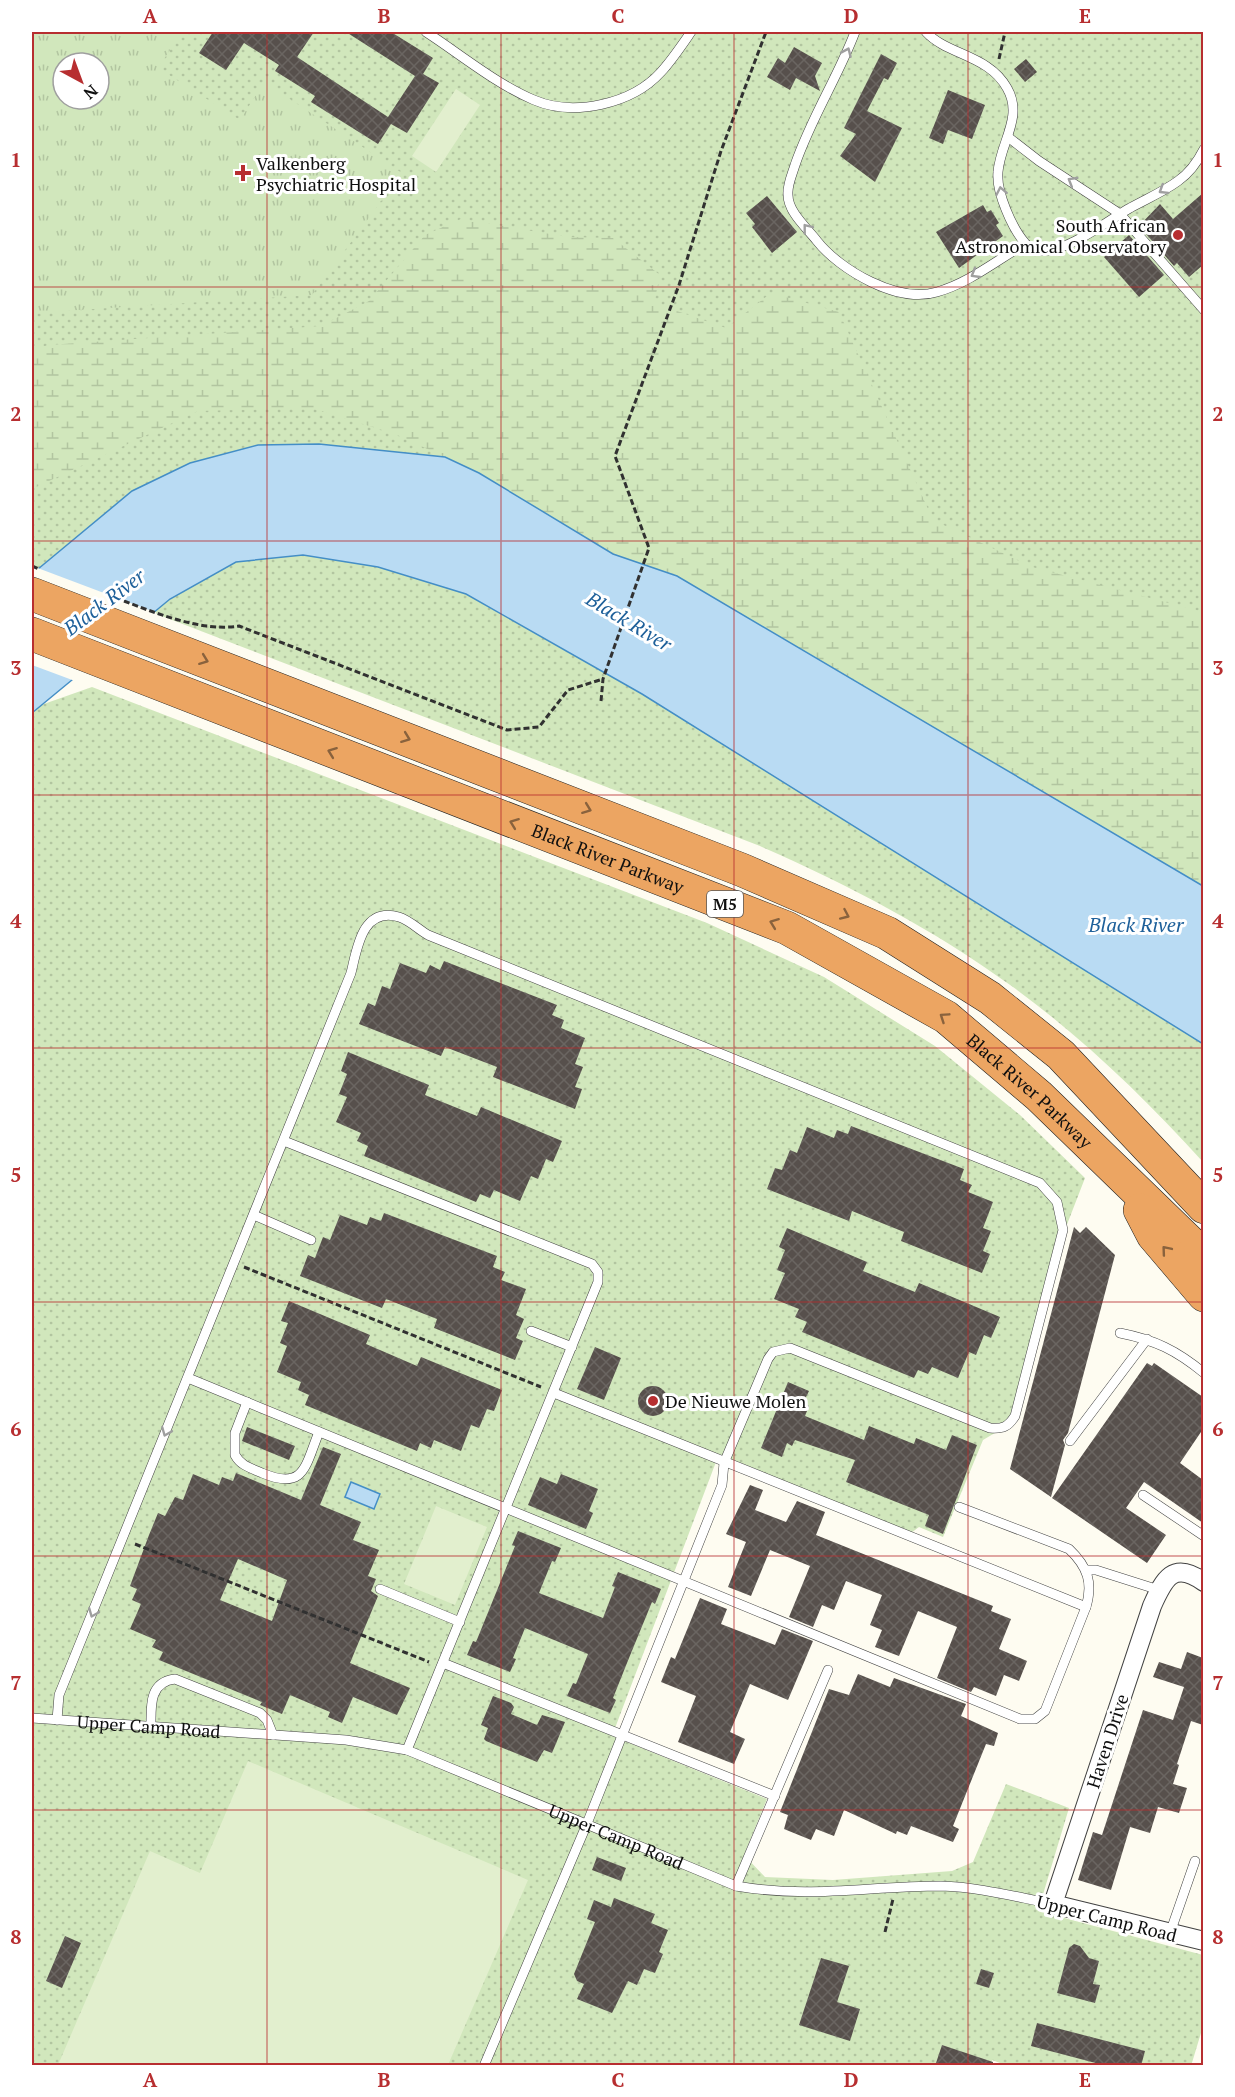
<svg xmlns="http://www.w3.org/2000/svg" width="1235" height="2097" font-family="'PT Serif',serif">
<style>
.grass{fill:url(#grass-dots);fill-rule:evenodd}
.wetland{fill:url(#wetland-marsh)}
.park{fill:url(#park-tufts);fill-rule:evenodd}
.pitch{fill:#e2efce}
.water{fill:#b9dbf3;stroke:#448ec6;stroke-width:1.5}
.pier{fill:#fefcf1}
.building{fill:url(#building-cross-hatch);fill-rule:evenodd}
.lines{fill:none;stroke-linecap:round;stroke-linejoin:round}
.service-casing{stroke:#424242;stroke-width:10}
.minor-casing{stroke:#424242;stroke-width:20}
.motorway-casing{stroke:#202020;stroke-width:34}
.path{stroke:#313131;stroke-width:3;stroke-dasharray:6 3;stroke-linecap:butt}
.service{stroke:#fff;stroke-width:9}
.minor{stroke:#fff;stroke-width:18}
.motorway{stroke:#eca562;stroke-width:33}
.oneway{stroke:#9f9f9f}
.oneway2{stroke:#89623d}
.grid{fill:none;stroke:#b72e30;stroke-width:1.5;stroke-opacity:0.55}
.poi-dot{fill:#b72e30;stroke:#fff;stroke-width:2}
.labels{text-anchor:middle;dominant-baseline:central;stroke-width:6;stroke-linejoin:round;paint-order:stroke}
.shield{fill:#fff;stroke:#575757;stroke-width:1.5}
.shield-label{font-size:16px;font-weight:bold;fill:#0f0f0f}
.poi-label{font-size:18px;fill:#0f0f0f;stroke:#fff;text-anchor:start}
.street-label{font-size:18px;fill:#0f0f0f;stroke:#fff}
.water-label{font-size:20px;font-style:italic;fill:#1e609a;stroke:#fff}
.neatline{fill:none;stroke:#b72e30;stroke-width:2}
.grid-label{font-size:20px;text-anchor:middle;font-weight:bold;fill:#b72e30}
</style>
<defs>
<pattern id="grass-dots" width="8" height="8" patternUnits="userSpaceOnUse" patternTransform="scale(1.5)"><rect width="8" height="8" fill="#d1e7bc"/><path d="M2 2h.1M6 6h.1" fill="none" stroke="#b2c5a0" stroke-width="1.8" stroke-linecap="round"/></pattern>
<pattern id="wetland-marsh" width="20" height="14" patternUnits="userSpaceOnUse" patternTransform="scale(1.5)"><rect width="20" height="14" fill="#d1e7bc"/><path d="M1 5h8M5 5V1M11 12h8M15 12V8" fill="none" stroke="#b2c5a0"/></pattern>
<pattern id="park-tufts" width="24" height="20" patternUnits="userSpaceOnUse" patternTransform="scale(1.5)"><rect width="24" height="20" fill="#d1e7bc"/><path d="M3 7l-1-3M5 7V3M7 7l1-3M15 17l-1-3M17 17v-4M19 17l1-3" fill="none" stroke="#b2c5a0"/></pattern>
<pattern id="building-cross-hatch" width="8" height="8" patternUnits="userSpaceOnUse" patternTransform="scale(1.5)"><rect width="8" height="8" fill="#57504c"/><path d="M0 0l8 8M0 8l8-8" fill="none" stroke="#6a6561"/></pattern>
</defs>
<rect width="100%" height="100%" fill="#fefcf1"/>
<path class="grass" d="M32,32H1203V1162C1146,1099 1083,1038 1013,987C935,930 849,885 760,846L32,566ZM63,63H99V99H63Z
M92,687L707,923L824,977L935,1046L1020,1115L1085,1178L1061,1240L1010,1424L983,1440L943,1537L919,1527L911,1533L719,1454L612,1736L767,1799L744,1855L765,1877L833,1880L952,1871L973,1862L1006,1784L1069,1808L1038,1911L1203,1955L1204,2023L1191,2066H1008L992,2060L990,2066H32V713L41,705Z"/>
<path class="wetland" d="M461,219L568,237L613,238L660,275L654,303L726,328L771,293L839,312L933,520L1032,567L1203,612V886L677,576L613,554L479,473L395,434L311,408L198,411L32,489V349L49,345L321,326L369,301L425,235Z"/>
<path class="park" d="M32,32H182L158,68L240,120L264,82L402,173L312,295L32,313ZM63,63H99V99H63Z"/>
<path class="pitch" d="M456,89L480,105L436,172L412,156Z
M436,1506L487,1527L455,1605L404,1584Z
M248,1761L528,1880L448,2065H58L150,1851L200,1873Z"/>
<path class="water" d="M319,444L445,457L479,473L613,554L677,576L1203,886V1044L642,694L466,594L378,567L303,555L236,562L170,599L32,713V574L132,491L190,463L258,445Z
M351,1482L380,1494L374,1509L345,1497Z"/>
<path class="pier" d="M35,567L157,613L75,681L32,665V570Z"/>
<path class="building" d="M213,32H314L297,57L388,117L415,76L346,32H391L433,58L423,74L439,83L407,133L391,124L378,144L311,102L315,96L275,71L279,65L244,43L226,70L199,53Z
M794,47L822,63L815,76L820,91L796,78L790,90L767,77L778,58L785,63Z
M881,54L897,63L888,80L884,78L867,111L902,128L875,182L840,156L856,134L844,128Z
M1026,59L1037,72L1025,82L1014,69Z
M948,90L985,105L972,139L948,130L943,144L929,138Z
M1203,193V265L1189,277L1177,263L1174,266L1139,226L1160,204L1173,219Z
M767,196L797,232L772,253L752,227L755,224L746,213Z
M983,205L987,212L991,210L999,223L996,225L1003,236L959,268L936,232Z
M1129,235L1164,275L1139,297L1104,257Z
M444,961L557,1005L552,1015L564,1020L561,1028L585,1038L575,1064L583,1067L575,1087L582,1089L575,1109L493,1077L497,1067L445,1047L441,1056L359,1024L368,1003L375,1006L382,986L390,989L400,963L426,973L430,965L440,970Z
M348,1052L429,1085L425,1095L477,1116L481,1107L562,1141L553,1162L546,1159L538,1179L531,1176L520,1201L494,1190L490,1198L480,1194L476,1202L364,1156L368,1146L357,1141L361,1133L336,1122L347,1097L339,1094L347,1074L341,1071Z
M851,1126L964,1169L960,1180L972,1185L968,1192L993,1202L983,1228L991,1231L983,1251L990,1254L982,1273L901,1241L904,1232L852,1211L849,1221L767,1189L775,1168L782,1170L790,1150L797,1153L807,1127L834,1138L837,1130L848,1134Z
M384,1213L497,1256L493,1267L505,1272L501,1280L526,1289L516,1315L524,1319L516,1338L523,1341L515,1360L434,1328L437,1319L386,1299L382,1308L300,1276L308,1255L315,1258L323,1237L330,1240L340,1215L367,1225L370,1217L381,1221Z
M1074,1227L1080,1233L1086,1227L1115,1255L1068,1433L1063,1440L1065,1445L1051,1497L1010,1469Z
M787,1228L867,1262L863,1271L915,1292L919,1283L1000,1317L991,1338L984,1335L976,1355L969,1352L958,1378L932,1367L928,1374L918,1370L914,1378L802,1332L807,1322L795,1317L799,1309L774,1299L785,1273L777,1270L785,1250L779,1247Z
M289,1301L370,1335L366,1344L417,1366L421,1357L502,1390L494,1411L487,1409L479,1428L471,1425L461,1451L434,1440L431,1448L420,1443L417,1451L305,1405L309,1395L298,1390L301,1382L277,1372L287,1346L280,1343L288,1323L281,1321Z
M595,1347L621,1358L604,1400L577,1389Z
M1147,1363L1152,1366L1154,1363L1203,1397V1429L1180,1463L1203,1480V1523L1144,1482L1126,1508L1166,1535L1147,1563L1052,1498Z
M788,1382L809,1391L803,1403L809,1406L805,1416L864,1440L869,1426L914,1444L916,1438L946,1450L952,1435L977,1445L943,1534L925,1526L929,1515L846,1482L855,1460L795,1440L792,1446L787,1443L782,1457L761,1448Z
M638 1401a15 15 0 1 1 30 0a15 15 0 1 1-30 0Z
M247,1427L295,1446L289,1460L242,1441Z
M323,1447L341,1454L320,1505L361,1522L353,1540L379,1550L368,1576L376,1579L371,1591L378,1596L350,1663L410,1688L397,1715L353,1697L342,1723L328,1717L330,1712L290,1695L282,1714L260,1705L262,1702L159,1660L163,1652L152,1647L156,1640L130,1629L141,1604L132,1600L137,1589L130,1586L149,1535L158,1513L165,1516L175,1497L183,1500L193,1474L219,1485L222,1477L233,1481L236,1473L301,1500ZM238,1559L287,1580L272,1621L220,1600Z
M561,1474L598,1489L589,1511L593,1513L586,1529L528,1505L540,1477L557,1484Z
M750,1485L763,1490L755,1510L786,1522L797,1501L825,1512L816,1535L993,1606L991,1611L1011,1619L999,1649L1027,1661L1019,1681L1004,1675L996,1696L974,1687L971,1692L937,1678L957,1627L918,1611L899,1656L875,1647L882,1630L870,1625L882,1595L846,1581L834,1610L822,1605L813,1627L789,1617L810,1566L770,1550L751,1596L728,1587L746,1542L726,1534Z
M518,1531L561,1548L555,1562L552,1561L539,1593L603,1618L615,1587L612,1586L618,1572L661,1589L655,1604L652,1602L629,1658L613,1698L616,1700L610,1713L567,1696L573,1683L576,1684L588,1654L525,1628L513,1658L516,1659L510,1672L467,1655L473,1641L476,1642L515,1546L512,1545Z
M700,1598L727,1609L721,1624L775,1645L782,1629L813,1641L788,1700L750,1684L730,1732L745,1739L734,1764L678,1742L696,1696L661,1682L671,1657L675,1659Z
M1187,1652L1203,1658V1725L1191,1721L1177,1764L1179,1765L1173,1784L1187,1788L1179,1813L1158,1807L1150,1833L1130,1827L1111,1890L1078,1880L1093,1832L1102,1835L1143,1710L1173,1720L1184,1687L1153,1677L1159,1662L1181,1669Z
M858,1674L890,1687L894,1678L966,1704L961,1716L998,1733L994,1746L986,1744L953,1826L959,1829L953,1842L911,1826L907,1835L897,1831L896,1834L844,1810L834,1836L816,1829L811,1840L784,1829L788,1815L780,1812L829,1689L849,1695Z
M493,1696L511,1703L514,1707L511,1714L537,1725L542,1715L565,1722L552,1753L544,1750L537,1762L486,1741L484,1739L488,1728L481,1725Z
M597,1857L626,1868L621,1881L592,1870Z
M614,1898L655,1914L651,1923L668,1930L659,1952L663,1954L655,1973L644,1969L637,1985L628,1981L612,2013L577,1999L584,1984L577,1981L574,1974L595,1922L587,1919L594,1900L611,1907Z
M65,1936L81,1943L62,1988L46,1981Z
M1074,1944L1080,1946L1089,1958L1099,1961L1093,1984L1100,1985L1095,2003L1057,1993L1069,1948Z
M821,1958L849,1966L837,2002L860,2009L850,2041L799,2025Z
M981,1969L994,1973L989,1988L976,1984Z
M1037,2023L1145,2051L1141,2066H1107L1031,2046Z
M942,2045L993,2062V2066H935Z"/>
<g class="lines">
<g class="service-casing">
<g id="service">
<path d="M426,32C460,54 496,84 534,100C574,117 632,104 661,72C672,60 682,45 691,32"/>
<path d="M855,32C838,77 811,118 795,165C792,175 787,185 788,195C788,212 807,228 817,241C840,270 898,304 937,292C969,283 997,260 1025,244"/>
<path d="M926,32C947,55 989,55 1007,88C1024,117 1000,143 998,172C996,192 1012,228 1025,243C1047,270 1109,219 1130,208C1146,199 1163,192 1178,181C1188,174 1198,161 1204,149"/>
<path d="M1008,137L1039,161L1120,214L1204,310"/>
<path d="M284,1141L592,1264L598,1272V1282L407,1750"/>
<path d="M254,1215L311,1240"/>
<path d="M531,1331L572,1347"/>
<path d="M1120,1333C1155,1340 1176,1350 1204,1373"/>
<path d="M188,1378L1020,1719H1035L1045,1711L1086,1607C1093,1583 1088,1567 1069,1549L959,1507"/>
<path d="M554,1393L1086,1607"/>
<path d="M247,1402L235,1433V1455C241,1466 251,1468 262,1473C305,1491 305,1466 319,1432"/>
<path d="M1070,1441L1147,1339"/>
<path d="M1143,1495L1204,1536"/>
<path d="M1086,1570H1096L1159,1590"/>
<path d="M380,1589L460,1622"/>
<path d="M443,1663L775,1796"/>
<path id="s1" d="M32,1718L346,1740L407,1750L736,1886C810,1899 868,1886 941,1886C979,1887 1016,1897 1053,1904"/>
<path d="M57,1720L59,1695L351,973C357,949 362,906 399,917C409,920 418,929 428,935L1040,1183L1057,1202L1063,1230L1015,1416C1008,1427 1003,1429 990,1428L790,1348L773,1352L768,1359L724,1463L722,1485L586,1826L484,2066"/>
<path d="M151,1726C151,1706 149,1682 175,1679L260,1713L267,1720L273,1735"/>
<path d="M736,1886L828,1670"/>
<path d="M1170,1933L1195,1861"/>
</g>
</g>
<g class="minor-casing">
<path id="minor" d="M1204,1582C1173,1560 1164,1579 1152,1606L1053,1904L1204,1941"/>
</g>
<g class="motorway-casing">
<g id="motorway">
<path d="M32,594L742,870L887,933L990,998L1061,1055L1204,1207"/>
<path id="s2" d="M32,634L787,928L946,1017L1039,1096L1204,1256"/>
<path d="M1140,1210L1153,1235L1204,1295"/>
</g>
</g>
<path class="path" d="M999,59L1005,32
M32,566L39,569
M124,601C158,614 203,632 239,626L507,730L539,727L568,690L603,679
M601,701L603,679L649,548L615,456L679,285L721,151L766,32
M244,1267L541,1387
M135,1544L429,1662
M885,1932L893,1899"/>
<use href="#service" class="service"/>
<use href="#minor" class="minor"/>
<use href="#motorway" class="motorway"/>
</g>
<defs><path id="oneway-chevron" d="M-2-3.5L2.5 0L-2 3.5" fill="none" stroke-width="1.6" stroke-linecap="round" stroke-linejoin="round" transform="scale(1.5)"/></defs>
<g class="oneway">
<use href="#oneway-chevron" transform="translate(847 52) rotate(-66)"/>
<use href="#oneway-chevron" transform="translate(1072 181) rotate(-149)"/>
<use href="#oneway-chevron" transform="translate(1163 190) rotate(148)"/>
<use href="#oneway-chevron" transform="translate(1001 191) rotate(-101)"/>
<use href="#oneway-chevron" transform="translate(807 228) rotate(-128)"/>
<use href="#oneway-chevron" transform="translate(975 274) rotate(149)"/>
<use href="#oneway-chevron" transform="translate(166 1432) rotate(112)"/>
<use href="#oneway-chevron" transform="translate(93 1613) rotate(112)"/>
</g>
<g class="oneway2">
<use href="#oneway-chevron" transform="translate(204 660) rotate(21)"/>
<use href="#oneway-chevron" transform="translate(406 738) rotate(21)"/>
<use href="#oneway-chevron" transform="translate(332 752) rotate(-159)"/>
<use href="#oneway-chevron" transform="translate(587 809) rotate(21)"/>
<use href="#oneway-chevron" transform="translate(514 823) rotate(-159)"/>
<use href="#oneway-chevron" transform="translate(845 915) rotate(24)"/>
<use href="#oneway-chevron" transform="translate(774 923) rotate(-159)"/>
<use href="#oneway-chevron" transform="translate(944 1017) rotate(-146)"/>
<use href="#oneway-chevron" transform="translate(1166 1250) rotate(-130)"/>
</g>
<path class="grid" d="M267,32V2066M501,32V2066M734,32V2066M968,32V2066M32,287H1204M32,541H1204M32,795H1204M32,1048H1204M32,1302H1204M32,1556H1204M32,1810H1204"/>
<g class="poi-dot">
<path d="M240 164h6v6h6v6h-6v6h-6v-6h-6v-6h6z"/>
<circle cx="1178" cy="235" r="6"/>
<circle cx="653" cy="1401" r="6"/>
</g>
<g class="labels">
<rect class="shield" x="707" y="891" width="36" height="26" rx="4.5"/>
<g class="shield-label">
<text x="725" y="904">M5</text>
</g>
<g class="poi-label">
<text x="256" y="163">Valkenberg<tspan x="256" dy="21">Psychiatric Hospital</tspan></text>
<text x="1166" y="225" text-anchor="end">South African<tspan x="1166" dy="21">Astronomical Observatory</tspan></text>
<text x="665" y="1401">De Nieuwe Molen</text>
</g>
<g class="street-label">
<text stroke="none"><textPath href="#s2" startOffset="618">Black River Parkway</textPath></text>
<text stroke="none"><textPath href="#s2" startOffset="1104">Black River Parkway</textPath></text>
<text stroke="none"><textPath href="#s1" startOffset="117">Upper Camp Road</textPath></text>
<text transform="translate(1107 1741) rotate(-72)">Haven Drive</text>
<text stroke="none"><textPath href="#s1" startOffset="603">Upper Camp Road</textPath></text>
<text transform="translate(1107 1918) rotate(14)">Upper Camp Road</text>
</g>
<g class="water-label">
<text transform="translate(104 602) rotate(-37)">Black River</text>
<text transform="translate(629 621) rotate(31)">Black River</text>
<text x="1136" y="924">Black River</text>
</g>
</g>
<rect width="1235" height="2097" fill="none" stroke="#ffffff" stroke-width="66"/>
<g transform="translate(81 81) rotate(139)"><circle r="28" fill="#ffffff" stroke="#9f9f9f" stroke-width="1.5"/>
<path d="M0-4.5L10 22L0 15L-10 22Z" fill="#b72e30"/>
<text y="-9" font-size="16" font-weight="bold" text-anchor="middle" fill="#0f0f0f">N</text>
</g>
<rect x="33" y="33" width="1169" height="2031" class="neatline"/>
<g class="grid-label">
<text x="150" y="23">A</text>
<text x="384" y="23">B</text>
<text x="618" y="23">C</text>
<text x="851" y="23">D</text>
<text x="1085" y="23">E</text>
<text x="16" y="167">1</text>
<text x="1218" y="167">1</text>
<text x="16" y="421">2</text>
<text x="1218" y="421">2</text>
<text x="16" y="675">3</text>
<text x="1218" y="675">3</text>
<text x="16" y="928">4</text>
<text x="1218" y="928">4</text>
<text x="16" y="1182">5</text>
<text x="1218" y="1182">5</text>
<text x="16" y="1436">6</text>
<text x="1218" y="1436">6</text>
<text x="16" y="1690">7</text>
<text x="1218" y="1690">7</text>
<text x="16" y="1944">8</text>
<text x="1218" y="1944">8</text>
<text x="150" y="2087">A</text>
<text x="384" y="2087">B</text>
<text x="618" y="2087">C</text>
<text x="851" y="2087">D</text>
<text x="1085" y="2087">E</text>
</g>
</svg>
